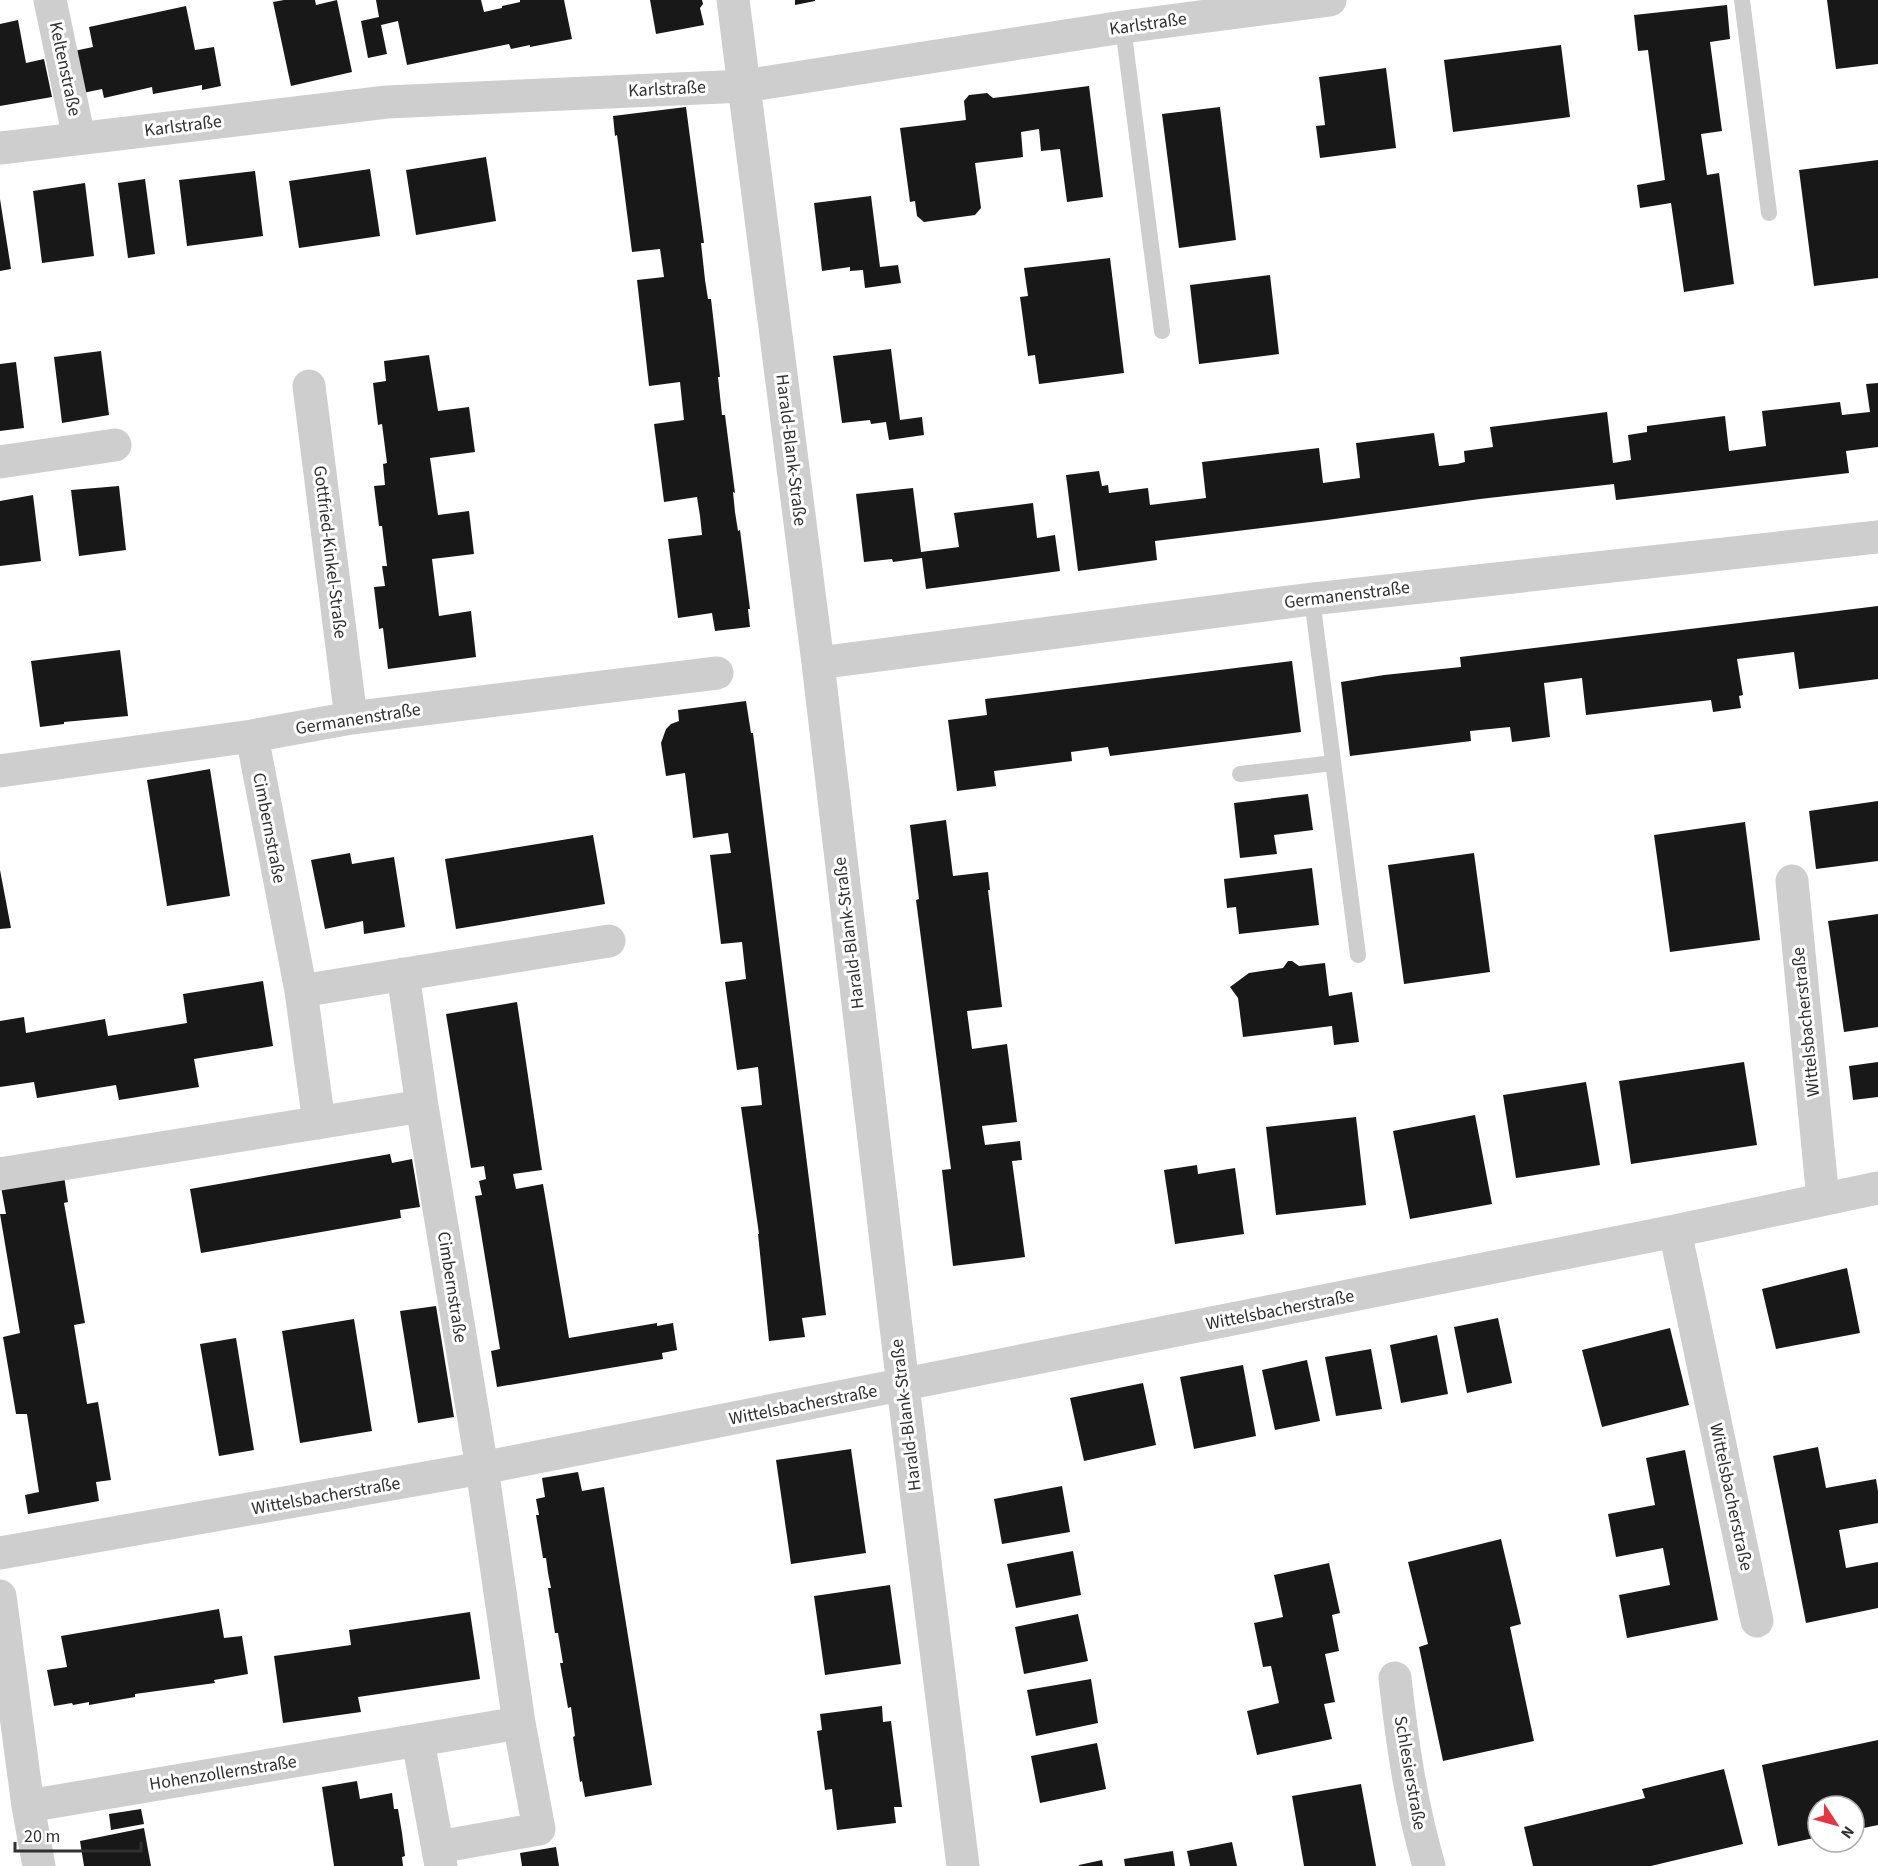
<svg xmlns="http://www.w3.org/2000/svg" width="1878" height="1866" font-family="'Source Sans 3',sans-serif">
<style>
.building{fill:#181818}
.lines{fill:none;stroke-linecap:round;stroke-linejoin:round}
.lane{stroke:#cecece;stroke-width:16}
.street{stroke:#cecece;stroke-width:33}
.labels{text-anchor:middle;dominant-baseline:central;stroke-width:6;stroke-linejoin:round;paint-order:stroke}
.street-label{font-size:18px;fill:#313131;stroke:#fff}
</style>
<rect width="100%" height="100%" fill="#fff"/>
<path class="building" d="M284,0H315L316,5L337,0L352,72L291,86L273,2Z
M376,0H481L484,12L502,8V6L520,2V0H564L572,39L530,47V45L511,49L509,44L407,65L398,21L381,25L387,54L368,58L361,21L379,17Z
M650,0H702L703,4L700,8L704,25L656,34Z
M795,0H815V1L795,5Z
M1827,0H1878V64L1836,69Z
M1727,5L1730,39L1710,42L1722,131L1701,134L1707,175L1719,173L1734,284L1684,292L1671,203L1640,208L1637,185L1665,180L1648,50L1638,51L1634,15Z
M186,6L195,50L214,47L221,86L202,90V85L153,94L152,87L104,98L102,89L83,93L74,51L93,47L89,27Z
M18,20L26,63L44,59L52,97L0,106V24Z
M1561,45L1570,117L1453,132L1444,60Z
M1386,68L1396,148L1320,158L1316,126L1325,125L1319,77Z
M1089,86L1103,197L1067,202L1060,149L1041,151L1039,129L1021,132L1023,157L975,163L981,208L975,215L924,222L917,216L915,201L910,202L900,128L966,120L964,101L969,95L987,93L993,98Z
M686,107L704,243H701L705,280L708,299H711L720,377H718L722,415H725L735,493L733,492L735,512L738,531L740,530L750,609H748L750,627L715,631L712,613L678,618L668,539L702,535L700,516L697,497L664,502L654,424L684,420L680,382L649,386L637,280L664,277L660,249L632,252L617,135L615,136L613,116Z
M1220,107L1236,240L1179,248L1162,114Z
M486,157L496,221L416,235L406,170Z
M1878,160V278L1814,286L1799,170Z
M370,169L380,236L299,248L289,181Z
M255,171L263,236L187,246L179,180Z
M145,179L155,254L128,258L118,183Z
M85,183L94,256L42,263L33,191Z
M871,196L880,267L898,265L901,283L865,288L863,270L850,271V267L822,271L814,203Z
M0,199L11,269L0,271Z
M1110,258L1124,373L1039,384L1035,355L1028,356L1020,297L1028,296L1024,268Z
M1270,275L1279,354L1199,364L1190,285Z
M891,349L900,420L922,417L924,435L889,440L886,422L871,424L870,420L842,423L833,356Z
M101,351L109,415L62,423L54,357Z
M429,355L438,411L469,407L475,452L430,458L438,515L469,511L474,554L432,559L439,616L471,611L476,657L388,669L383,628L379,629L374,587L385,586L382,566H387L382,526H379L374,486L385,485L383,464L387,463L382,424L378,425L373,383L386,381L384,361Z
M16,362L24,428L0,431V364Z
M1878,383V447L1846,451L1849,473L1616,500L1614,484L1480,499L1327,520L1155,541L1157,560L1078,571L1066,475L1099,471L1102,486L1108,485L1109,493L1148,488L1150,505L1206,498L1202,462L1319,448L1323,483L1360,478L1356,443L1434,433L1439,466L1457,464L1465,462L1464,451L1493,447L1490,427L1607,412L1613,463L1631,460L1628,435L1647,432V426L1725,416L1729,451L1766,446L1762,411L1840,402L1842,415L1870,412L1866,384Z
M119,486L126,550L79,556L71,490Z
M913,488L921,552L959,547L954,513L1033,503L1037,538L1055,535L1060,571L926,589L922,558L893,562L892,559L864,562L856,494Z
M33,495L41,561L0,566V501Z
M1878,606V679L1799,689L1794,652L1737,659L1743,695L1739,696L1741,708L1713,712L1711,700L1586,715L1582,678L1544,683L1550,737L1512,742L1510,727L1470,731L1471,741L1350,756L1341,682L1384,675L1461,667L1460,657Z
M120,650L128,716L64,722V724L40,727L31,661Z
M1292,661L1301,732L1110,756L1108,747L1071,752L1072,761L994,771L996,786L957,791L948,720L987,715L985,699Z
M746,701L751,733H753L826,1315L802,1318L805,1337L769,1341L758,1234H759L741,1107L762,1105L758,1067L737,1070L725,982L746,979L742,942L721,944L710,855L731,853L728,833L693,838L685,773L666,776L661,743L666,729L671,724L679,721L678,710Z
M210,769L230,896L167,906L147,780Z
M1308,794L1313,830L1274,835L1277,854L1240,858L1234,803Z
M1878,801V861L1816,869L1809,811Z
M946,820L953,876L988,872L990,890H988L1002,1007L967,1011L972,1049L1007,1044L1017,1122L982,1126L985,1145L1020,1141L1022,1160L1012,1161L1025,1257L953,1266L942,1170L951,1169L916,900L919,899L910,825Z
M1745,822L1760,940L1670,952L1654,835Z
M593,835L605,904L456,929L445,859Z
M350,853L352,864L394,857L405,927L364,934L363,921L325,929L311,860Z
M1474,853L1490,972L1404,984L1388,865Z
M1312,868L1319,925L1239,934L1236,907L1227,908L1224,879Z
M0,870L11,928L0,929Z
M1878,914V1027L1844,1032L1828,921Z
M1288,961H1292L1299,966L1325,963L1329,996L1352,992L1359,1042L1334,1045L1332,1026L1243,1037L1238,998L1230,987L1249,973L1283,968Z
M263,981L273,1046L194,1059L199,1087L119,1100L116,1085L37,1098L34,1082L0,1087V1021L24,1017L26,1033L105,1019L108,1036L187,1023L183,994Z
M517,1002L542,1170L513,1174L516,1189L543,1184L569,1338L657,1323V1326L673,1323L677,1350L662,1353L663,1359L497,1387L491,1351L500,1349L475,1196L482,1195L479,1181L486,1179L484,1166L471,1168L446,1014Z
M1744,1062L1757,1145L1631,1164L1619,1081Z
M1878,1062V1097L1853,1100L1849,1066Z
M1586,1082L1600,1165L1516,1178L1503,1095Z
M1475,1115L1492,1204L1410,1219L1393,1131Z
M1356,1117L1366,1205L1276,1215L1266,1127Z
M390,1154L392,1163L412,1159L420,1207L400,1210L401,1218L201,1253L190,1189Z
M1197,1165L1198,1174L1235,1168L1244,1234L1175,1244L1164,1170Z
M64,1176L68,1202L64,1203L85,1323L74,1325L87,1404L98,1402L111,1480L96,1482L99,1501L28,1514L25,1495L39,1492L27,1414H16L3,1337L20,1333L0,1214H6L1,1187Z
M1847,1268L1860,1333L1776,1349L1762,1289Z
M436,1306L454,1417L418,1423L400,1311Z
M1498,1318L1512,1383L1467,1393L1454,1327Z
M354,1319L372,1431L300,1443L282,1331Z
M1670,1328L1689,1405L1602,1427L1582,1350Z
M1437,1335L1448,1394L1401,1403L1390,1345Z
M236,1338L254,1450L219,1456L200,1344Z
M1371,1349L1382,1409L1336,1416L1325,1357Z
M1307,1360L1320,1421L1275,1430L1262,1370Z
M1243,1365L1256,1436L1194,1449L1180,1377Z
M1143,1383L1156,1445L1084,1461L1070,1398Z
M1818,1447L1826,1488L1876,1479L1878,1491V1523L1839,1530L1846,1568L1878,1562V1608L1806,1623L1773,1456Z
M851,1449L866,1553L791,1564L776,1460Z
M1685,1450L1718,1620L1627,1638L1619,1595L1670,1585L1663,1548L1616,1557L1608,1514L1655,1505L1646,1458Z
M578,1472L582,1491L604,1487L652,1785L585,1797L582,1781L580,1782L573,1737L575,1736L571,1707L568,1708L560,1663H563L558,1633H555L548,1588H551L548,1573L546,1558H543L536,1515H539L536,1499L545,1497L542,1478Z
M1062,1486L1070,1532L1002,1544L994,1499Z
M1501,1539L1521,1624L1510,1627L1534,1741L1443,1761L1419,1647L1428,1644L1408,1562Z
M1073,1551L1081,1595L1016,1608L1007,1564Z
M1329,1563L1340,1613L1332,1615L1339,1651L1325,1654L1335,1702L1324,1704L1332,1739L1257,1755L1247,1711L1279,1703L1271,1666L1263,1667L1254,1623L1283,1617L1274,1575Z
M890,1585L901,1664L825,1675L814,1596Z
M219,1609L224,1638L242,1636L248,1674L214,1680L215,1683L135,1694V1697L89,1705V1702L73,1705L72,1703L54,1706L47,1670L67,1667L61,1636Z
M470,1612L480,1679L358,1697L361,1712L283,1723L274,1656L351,1645L349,1630Z
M1078,1614L1088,1661L1024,1674L1015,1627Z
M1091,1679L1098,1723L1036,1736L1027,1690Z
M882,1706L883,1722L891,1721L902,1807H894L896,1823L837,1830L832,1789L825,1790L817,1731L822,1730L820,1714Z
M1878,1740V1825L1854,1830V1806H1818V1837L1778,1846L1762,1765Z
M1097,1743L1106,1789L1040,1803L1031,1756Z
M1724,1769L1743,1844L1651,1866H1533L1524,1827L1645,1798L1642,1789Z
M357,1781L360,1799L392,1793L394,1809H398L402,1833L405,1856L402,1857L403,1866H334L322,1787Z
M1361,1784L1376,1866H1304L1292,1796Z
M141,1809L144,1824L111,1830L109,1814Z
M144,1828L151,1866H84L80,1841Z
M1232,1842L1237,1866H1190L1187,1851Z
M556,1847L559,1866H522L520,1853Z
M1173,1851L1175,1866H1125L1124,1859Z
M1102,1860L1103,1866H1079V1865Z"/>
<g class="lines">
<path class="lane" d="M1742,0L1769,213
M1123,27L1162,331
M1312,599L1358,955
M1240,774L1333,763"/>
<path class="street" d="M50,0L79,138
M733,0L818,663L903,1386L963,1866
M0,148L387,102L744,86L1123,27L1330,0
M309,386L351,718
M0,462L115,445
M818,663L1312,599L1878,537
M252,736L301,991L319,1123
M0,771L252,736L351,718L717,673
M1792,881L1823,1199
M403,974L422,1106
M301,991L609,941
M0,1174L422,1106L482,1468L519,1723L539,1829L438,1847
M1675,1231L1757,1621
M0,1553L482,1468L1675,1231L1878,1188
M0,1596L28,1806L39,1866
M1395,1678C1402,1742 1411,1804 1429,1866
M418,1741L441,1866
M28,1806L519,1723"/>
</g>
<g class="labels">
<g class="street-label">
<text transform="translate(1148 24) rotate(-8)">Karlstraße</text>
<text transform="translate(65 69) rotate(78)">Keltenstraße</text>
<text transform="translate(667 89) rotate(-3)">Karlstraße</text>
<text transform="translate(183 126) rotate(-7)">Karlstraße</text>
<text transform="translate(791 450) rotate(83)">Harald-Blank-Straße</text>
<text transform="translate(330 552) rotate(83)">Gottfried-Kinkel-Straße</text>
<text transform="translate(1347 595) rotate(-7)">Germanenstraße</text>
<text transform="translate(358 719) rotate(-9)">Germanenstraße</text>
<text transform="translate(269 828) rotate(79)">Cimbernstraße</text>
<text transform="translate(849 933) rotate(-97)">Harald-Blank-Straße</text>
<text transform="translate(1806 1022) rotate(-96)">Wittelsbacherstraße</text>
<text transform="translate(452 1287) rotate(81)">Cimbernstraße</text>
<text transform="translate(1280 1310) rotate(-11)">Wittelsbacherstraße</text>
<text transform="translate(803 1405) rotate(-11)">Wittelsbacherstraße</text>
<text transform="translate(906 1415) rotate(-97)">Harald-Blank-Straße</text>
<text transform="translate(326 1496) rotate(-10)">Wittelsbacherstraße</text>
<text transform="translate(1731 1497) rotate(78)">Wittelsbacherstraße</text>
<text transform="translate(223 1773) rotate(-9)">Hohenzollernstraße</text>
<text transform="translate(1410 1773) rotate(80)">Schlesierstraße</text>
</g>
</g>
<g transform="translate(1836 1824) rotate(126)"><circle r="28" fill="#ffffff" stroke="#adadad" stroke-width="1.5"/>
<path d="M0-4.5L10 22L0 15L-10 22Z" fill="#e63443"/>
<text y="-9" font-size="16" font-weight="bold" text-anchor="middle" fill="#313131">N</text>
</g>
<path d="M15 1842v9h126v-9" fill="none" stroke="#313131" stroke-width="3"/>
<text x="24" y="1842" font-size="18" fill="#313131" stroke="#ffffff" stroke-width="4.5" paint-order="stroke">20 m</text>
</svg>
